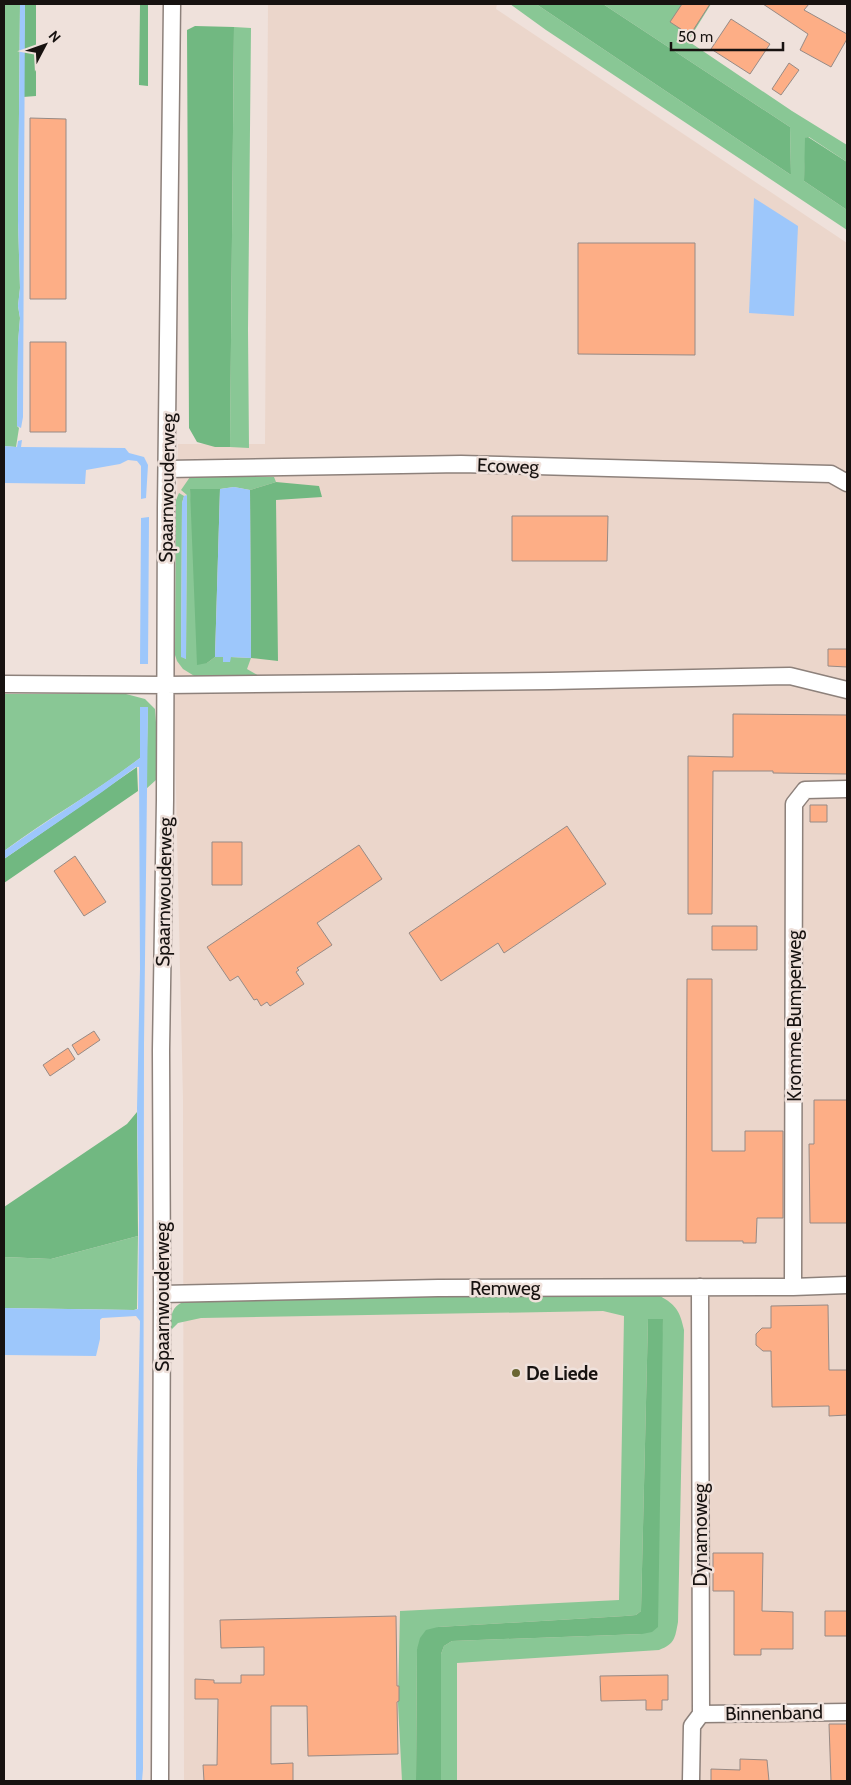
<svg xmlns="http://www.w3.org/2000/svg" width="851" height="1785" font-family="Cabin,sans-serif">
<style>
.built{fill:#ebd6cb}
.green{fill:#89c795}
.forest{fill:#71b881}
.water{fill:#9dc7fb}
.building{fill:#fdae86;stroke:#978a85}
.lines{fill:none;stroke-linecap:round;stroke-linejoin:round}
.minor-casing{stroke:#8d817b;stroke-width:19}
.minor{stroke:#fff;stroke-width:16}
.poi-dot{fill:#6a6633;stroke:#efe1db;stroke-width:2}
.labels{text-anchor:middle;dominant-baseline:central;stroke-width:5;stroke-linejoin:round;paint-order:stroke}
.street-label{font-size:19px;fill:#171210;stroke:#efe1db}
.poi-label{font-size:19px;font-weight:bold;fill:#171210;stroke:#efe1db;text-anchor:start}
</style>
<rect width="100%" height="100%" fill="#efe1db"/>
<path class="built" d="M268,4H497L496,9L847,243V1781H184L183,1099L174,703L178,444H265Z"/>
<path class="green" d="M4,4H20L18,221L20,288L18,306L20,318L18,343L17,426L19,428L16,447L4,446Z
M510,4H536L791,175L790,127L603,4H711L688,41L792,111L847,145V162L809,137L806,138L804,181L847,210V230L546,30Z
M234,27L251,28L248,330L249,448L230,447Z
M190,477H274L276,482L250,490L234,487L220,489H190L207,663L215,657H223V662H230V657L251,658L247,669L259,676L196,677L183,669L177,661L175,655L176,500L179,493L184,496L182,503L181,656L186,659L187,495L181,490Z
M4,694H126L145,699L155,709L158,749L156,780L146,789L148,707H141L140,758C96,792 48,818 4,851Z
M138,1236L137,1309L134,1310L4,1308V1257L51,1259Z
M660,1296C676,1305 680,1311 684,1330L678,1622C675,1638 675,1644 659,1650L457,1663V1781H441V1654L444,1646L452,1641L642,1634L663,1319H648L641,1611L636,1615L625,1616L438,1627L417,1649L416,1781H402L398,1703L400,1611L619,1600L624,1316L603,1311L201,1318L178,1323L171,1330C171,1317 170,1308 183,1302L276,1297Z"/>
<path class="forest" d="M25,4H36V96L23,97Z
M140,4H148V86L139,85Z
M536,4H603L790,127L791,175Z
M195,26L234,27L230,447H215L197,442L189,428L187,30Z
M808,137L847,162V210L804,181L805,138Z
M276,482L319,486L322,497L276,500L278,661L251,658L250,490Z
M190,489H220L215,657L207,663L197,665Z
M137,767L138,791L4,883V859Z
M137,1112L138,1236L51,1259L4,1257V1207L127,1124Z
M648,1319H663L658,1627L652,1632L642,1634L452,1641L444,1646L441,1654V1781H416L417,1649L420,1638L426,1630L438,1627L625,1616L636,1615L641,1611Z"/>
<path class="water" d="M20,4H25L23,417L21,428L17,426L18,342L20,318L18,306L20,288L18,221Z
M754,198L798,226L794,316L749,313Z
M22,440L21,447L125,448L129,453L144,457L148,465L146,498L141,499V466L137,461L128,460L120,464L86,470L85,484L4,483V446L17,447L18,441Z
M234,487L250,490L251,658L231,657L230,662H223V657H215L220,489Z
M187,495L186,659L181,657L182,503L184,496Z
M149,517L148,664H140L141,521V518Z
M140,707H148L144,1044L143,1769L142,1781H136L137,1470L140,1321L136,1316L102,1318L100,1320V1339L96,1356L4,1355V1308L134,1310L138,1309L139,1220L137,1108L140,969L139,767H136L102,792L4,859V851C49,819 96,791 140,758Z"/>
<path class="building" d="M682,4H710L690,35L670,22Z
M763,4H809L804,10L847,34V39L831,67L800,50L808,34Z
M731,19L770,44L750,74L711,49Z
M789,63L799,70L781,95L772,89Z
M30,118L66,119V299H30Z
M578,243H695V355L578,354Z
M30,342H66V432H30Z
M512,516H608L607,561H512Z
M828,649H847V667L828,666Z
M733,714L847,715V774L773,773V771H713L712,914H688V756L733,757Z
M810,805H827V822H810Z
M567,826L606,884L504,953L498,943L441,981L409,933Z
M212,842H242V885H212Z
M359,845L382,879L317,923L332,945L297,968L299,970L296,972L304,984L270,1006L267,1002L261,1006L257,999L254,1000L238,976L230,981L207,947Z
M75,856L106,902L84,916L54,871Z
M712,926H757V950H712Z
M687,979H712V1151H745V1131H783V1218H757L756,1243H743V1241H686Z
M94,1031L100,1040L78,1055L72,1045Z
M68,1048L75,1059L50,1076L43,1065Z
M814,1100H847V1223H810L809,1144H814Z
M828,1305L829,1370H847V1415L829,1416V1406L772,1407L771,1351H763L756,1345V1334L762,1328H771V1306Z
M713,1553H763L762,1611L793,1612V1649H761V1655H734V1591H713Z
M825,1611H847V1636H825Z
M396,1616L397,1686H399V1701L397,1702L398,1754L308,1756L307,1706H271V1764L293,1763V1781H204L203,1765H217L218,1699H195V1679L214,1680V1683H241V1675H264V1647L221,1648L220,1620Z
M668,1675V1700H662V1710H646V1700L601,1701L600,1676Z
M829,1724H847V1781H831Z
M740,1759L767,1760L769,1781H711V1769L740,1770Z"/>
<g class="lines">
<g class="minor-casing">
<path id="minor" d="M167,469L461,464L831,474L847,483
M4,684L166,685L550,681L790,676L847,690
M793,1287L794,804L805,790L847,789
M162,1294L438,1288L793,1287L847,1285
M701,1714L847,1712
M160,1781L162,1294L161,1050L165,800L166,508L172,4
M691,1781L692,1726L701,1714L700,1287"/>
</g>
<use href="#minor" class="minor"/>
</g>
<circle class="poi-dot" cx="516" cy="1373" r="5"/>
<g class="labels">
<g class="street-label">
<text transform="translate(508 466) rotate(2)">Ecoweg</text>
<text transform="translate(167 488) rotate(-89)">Spaarnwouderweg</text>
<text transform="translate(164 892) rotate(-89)">Spaarnwouderweg</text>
<text transform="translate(794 1016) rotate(-90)">Kromme Bumperweg</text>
<text x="505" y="1288">Remweg</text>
<text transform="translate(162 1297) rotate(-90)">Spaarnwouderweg</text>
<text transform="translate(700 1535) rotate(-90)">Dynamoweg</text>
<text transform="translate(774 1713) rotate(-1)">Binnenband</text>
</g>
<g class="poi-label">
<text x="526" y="1373">De Liede</text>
</g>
</g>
<rect width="851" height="1785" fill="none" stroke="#171210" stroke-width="10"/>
<g transform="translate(45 45) rotate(49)" stroke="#efe1db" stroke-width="4" paint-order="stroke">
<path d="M0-4L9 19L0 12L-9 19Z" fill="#171210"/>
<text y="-8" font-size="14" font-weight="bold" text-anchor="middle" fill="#171210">N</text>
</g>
<path d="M671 42v8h112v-8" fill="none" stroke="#171210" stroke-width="2.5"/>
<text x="678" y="42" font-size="15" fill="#171210" stroke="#efe1db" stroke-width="4" paint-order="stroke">50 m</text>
</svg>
